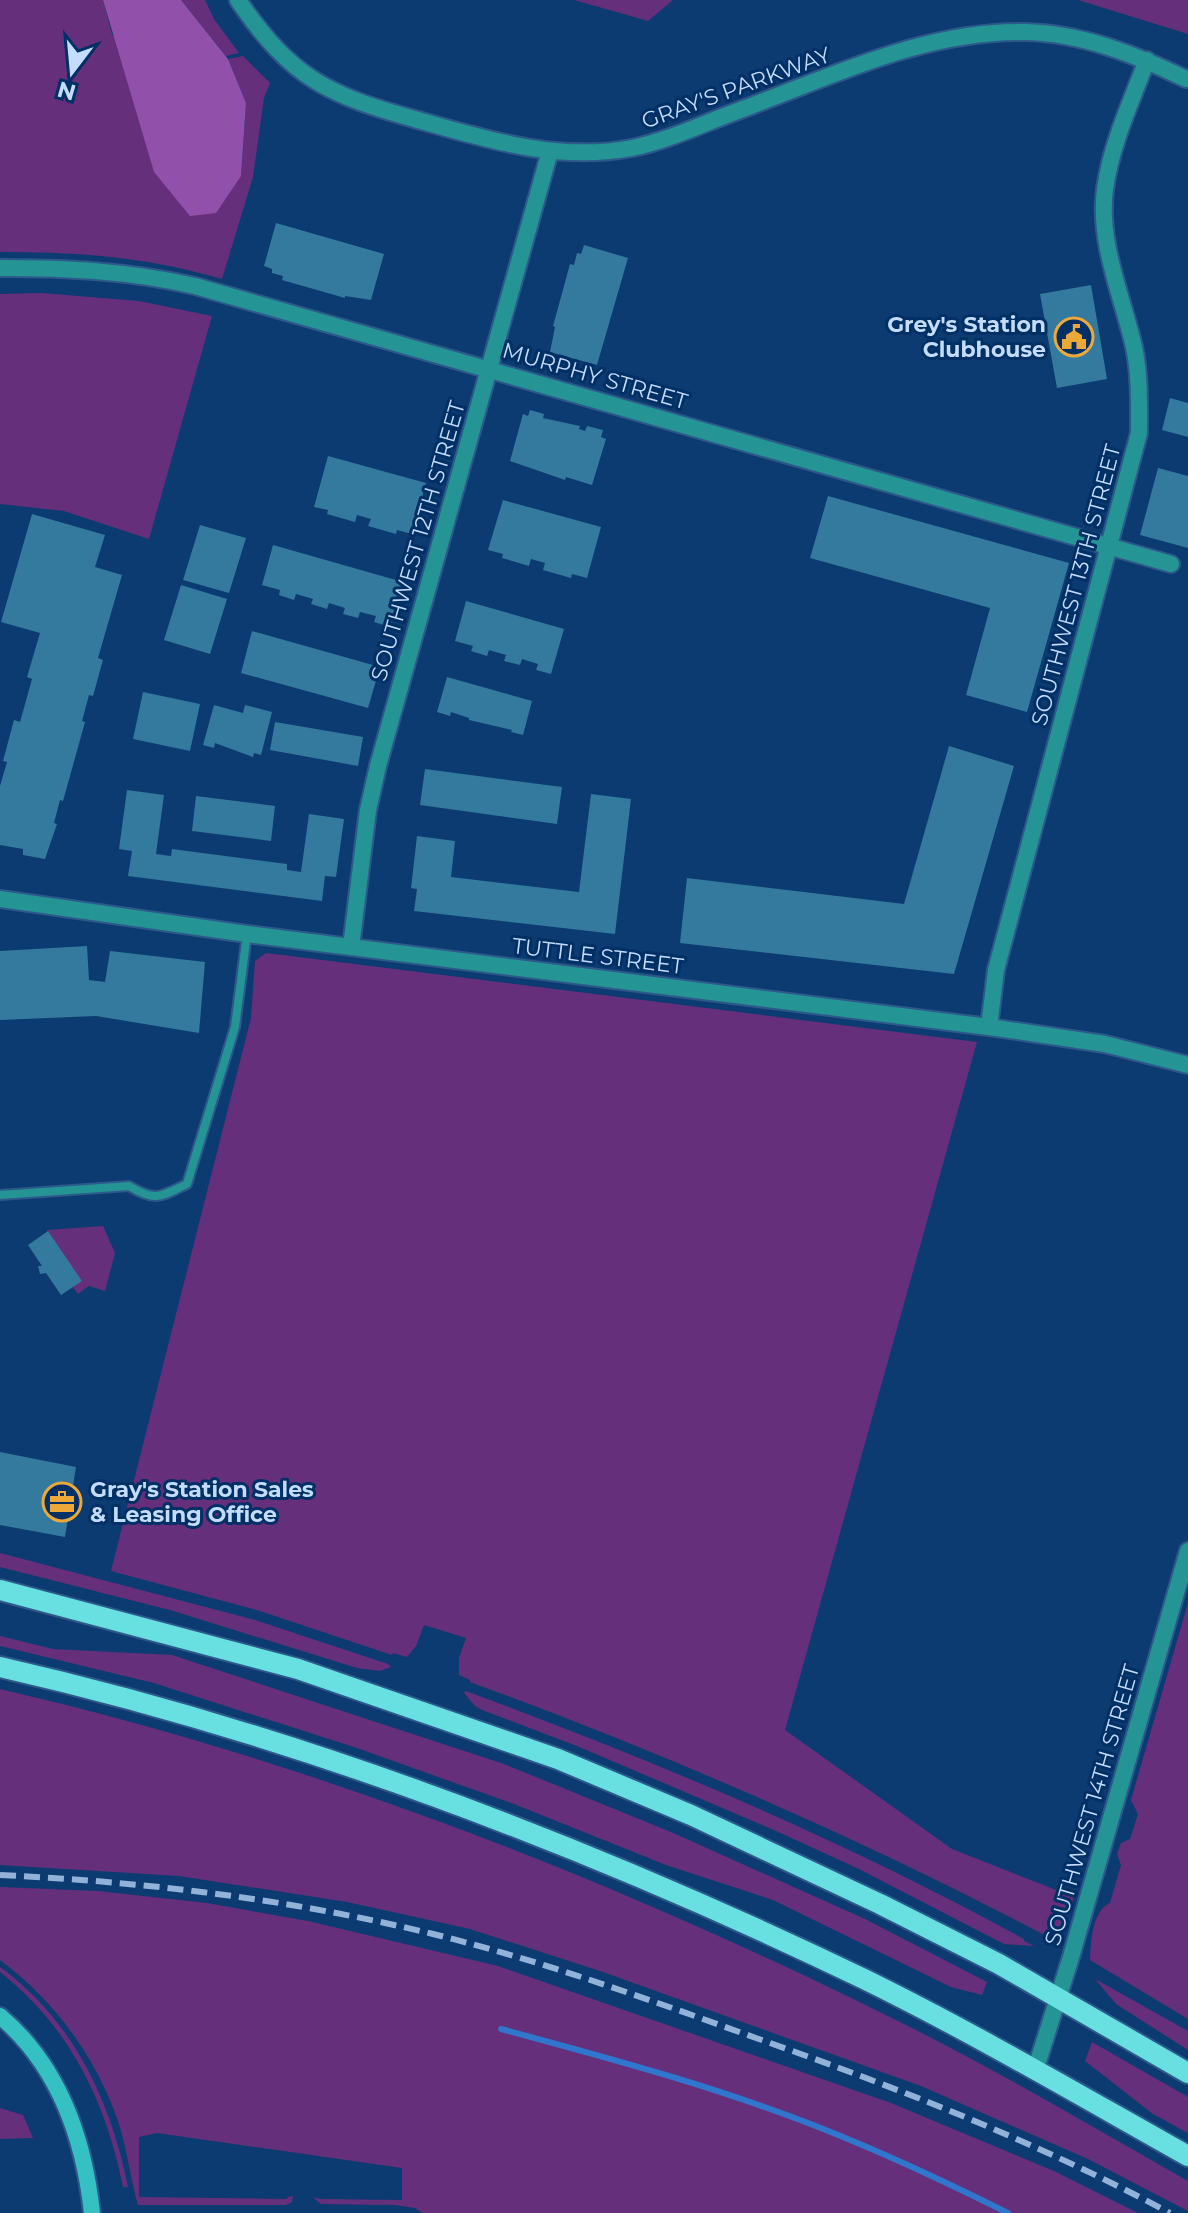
<svg xmlns="http://www.w3.org/2000/svg" width="1188" height="2213" font-family="Montserrat,sans-serif">
<style>
.green{fill:#662f7b}
.forest{fill:#9150aa}
.lines{fill:none;stroke-linecap:round;stroke-linejoin:round}
.stream{stroke:#3076cc;stroke-width:6}
.building{fill:#34799e}
.lane-casing{stroke:#2d588a;stroke-width:12}
.street-casing{stroke:#2d588a;stroke-width:20}
.secondary-casing{stroke:#2d588a;stroke-width:20}
.primary-casing{stroke:#2d588a;stroke-width:24}
.lane{stroke:#259495;stroke-width:8}
.street{stroke:#259495;stroke-width:16}
.secondary{stroke:#35c1c2;stroke-width:16}
.primary{stroke:#68dfe0;stroke-width:20}
.rail{stroke:#93b2d8;stroke-width:6;stroke-dasharray:16 8;stroke-linecap:butt}
.labels{text-anchor:middle;dominant-baseline:central;stroke-width:6;stroke-linejoin:round;paint-order:stroke}
.street-label{font-size:22px;fill:#c4ddfe;stroke:#003065}
.poi-label{font-size:22px;font-weight:bold;fill:#c4ddfe;stroke:#003065;text-anchor:end}
</style>
<rect width="100%" height="100%" fill="#0c3b71"/>
<path class="green" d="M0,0H103L112,34L241,176L246,103L228,59L243,56L270,83L264,98L253,177L222,279C146,257 80,252 0,252Z
M181,0H205L214,19L239,53L226,56Z
M574,0H673L648,21Z
M1078,0H1188V34Z
M41,293L139,301L212,316L149,539L64,511L0,504V294Z
M266,953L977,1042L785,1730L952,1849L1074,1897C1068,1913 1065,1929 1050,1938C865,1840 669,1755 470,1682V1680L459,1675V1658L466,1638L424,1625L416,1646L407,1657L393,1653L392,1655L257,1610L111,1571L251,1018L255,961Z
M103,1226L115,1253L105,1291L89,1286L78,1294L73,1287L81,1281L47,1230Z
M0,1553L255,1620L388,1664L391,1667L380,1671L357,1668L170,1610L0,1567Z
M1188,1603V2019L1090,1960C1091,1942 1092,1911 1110,1903L1121,1865L1117,1854L1121,1843L1130,1839L1138,1814L1131,1800Z
M0,1636L53,1649L172,1655L504,1764L671,1832L865,1919L987,1982L982,1995L951,1987L773,1900L666,1865L514,1804L357,1748L154,1683L0,1646Z
M0,1689C316,1762 620,1882 910,2027C1004,2074 1096,2129 1188,2181V2211L1088,2159L921,2086L603,1972L470,1929L347,1902L179,1876L0,1865Z
M466,1691C658,1762 845,1841 1024,1939V1941L1034,1946L1004,1944L859,1869L774,1830L577,1746L482,1710L475,1706L464,1693Z
M0,1887L98,1891L207,1903L308,1921L498,1966L891,2103L1054,2171L1138,2213H423L415,2208L395,2205L321,2204L315,2199L314,2197L320,2199L402,2200V2168L157,2133L139,2137V2197L287,2199L288,2197L293,2196L292,2202L286,2205H138C130,2177 127,2148 118,2121C96,2057 54,2000 0,1960Z
M0,1967C73,2020 111,2101 128,2187H123C106,2102 70,2027 0,1972Z
M1095,1979L1188,2031V2050L1116,2004Z
M1092,2042L1188,2097V2133L1153,2114L1085,2061Z
M0,2108L23,2115L33,2138L0,2139Z"/>
<path class="forest" d="M103,0H181L228,59L246,103L241,176L216,213L190,216L154,172Z"/>
<g class="lines">
<path class="stream" d="M501,2029C616,2060 732,2091 843,2137C899,2160 954,2186 1008,2213"/>
</g>
<path class="building" d="M276,223L384,254L371,300L345,296V298L282,280L283,276L272,273V269L264,266Z
M584,245L628,258L597,365L550,352L555,327L553,326L570,264L574,265L577,253L581,254Z
M1091,285L1107,379L1057,388L1040,294Z
M1170,398L1188,403V437L1162,430Z
M530,410L544,414L543,418L580,426L579,429L585,431L587,426L603,430L601,437L606,439L592,485L566,477L565,480L510,461L523,414L528,416Z
M328,456L426,483L412,534L397,530L396,534L368,526L371,519L357,515L355,522L327,514L328,510L314,507Z
M1158,468L1188,476V548L1140,535Z
M828,496L1069,563L1027,712L966,695L990,608L810,558Z
M503,500L601,527L587,578L572,574L571,578L543,570L545,563L531,559L529,566L502,558L503,554L488,550Z
M32,514L105,535L95,567L122,575L98,658L103,660L93,696L89,695L82,721L85,722L63,801L60,800L54,823L57,824L45,859L23,855V849L0,845V786L7,762L3,761L14,720L20,722L32,679L27,677L40,633L1,622Z
M200,525L246,538L229,593L183,580Z
M273,545L403,582L390,627L374,622L376,616L360,612L358,618L343,614L345,608L329,603L327,609L311,604L313,599L296,594L294,600L279,595L280,590L262,585Z
M181,585L227,599L210,654L164,640Z
M466,601L564,629L551,674L536,670L538,664L522,659L520,665L504,661L506,655L489,650L487,656L471,651L473,646L455,641Z
M252,631L380,667L368,708L241,673Z
M447,677L532,701L523,735L511,732L512,730L469,720V718L451,712L450,716L437,712Z
M143,692L200,704L190,751L133,739Z
M214,705L243,713L245,705L272,712L261,755L254,753L253,757L215,743L214,748L203,745Z
M275,722L363,737L358,766L270,750Z
M949,746L1014,766L954,974L680,943L687,878L904,904Z
M425,769L562,787L557,824L420,805Z
M127,790L164,795L156,854L171,856L172,849L287,864V870L301,872L309,814L344,819L336,877L325,876L322,901L128,876L132,851L119,849Z
M591,794L631,799L615,934L414,911L417,889L411,888L417,836L455,841L451,877L579,892Z
M196,796L275,806L271,841L192,831Z
M87,946L89,980L105,982L110,951L205,962L199,1033L96,1016L0,1020V951Z
M48,1231L82,1281L61,1295L46,1273L40,1274L38,1266H42L28,1245Z
M0,1452L76,1467L65,1537L0,1525Z"/>
<g class="lines">
<g class="lane-casing">
<path id="lane" d="M0,1195L129,1186C156,1202 160,1197 187,1184L235,1027L247,934"/>
</g>
<g class="street-casing">
<path id="street" d="M238,0C292,79 328,95 418,120C488,140 559,162 632,148C667,141 702,124 735,112C828,78 924,30 1025,32C1082,33 1136,55 1186,79
M0,268C66,268 130,271 195,286L1171,564
M0,899L247,934L989,1027L1105,1044L1188,1065
M351,947L368,810L378,766L550,151
M989,1027L996,970L1139,433C1139,404 1140,375 1134,347C1122,295 1098,243 1105,189C1111,145 1131,102 1147,60
M1035,2071L1071,1957L1188,1551"/>
</g>
<g class="secondary-casing">
<path id="secondary" d="M0,2016C59,2066 84,2139 92,2213"/>
</g>
<g class="primary-casing">
<path id="primary" d="M0,1590L298,1669L558,1759L691,1815L880,1904L999,1964L1188,2073
M0,1667C299,1735 588,1846 864,1979C974,2033 1081,2096 1188,2156"/>
</g>
<use href="#lane" class="lane"/>
<use href="#street" class="street"/>
<use href="#secondary" class="secondary"/>
<use href="#primary" class="primary"/>
<path class="rail" d="M0,1875C147,1882 289,1899 433,1934C543,1961 650,2000 756,2038C898,2088 1037,2142 1170,2213"/>
</g>
<defs>
<g id="civic-ring" transform="scale(2)"><circle r="9.5" fill="#003065" stroke="#eca93a" stroke-width="1.5"/><path d="M-.6-6.5H3V-4.5H.6V-3L4-1V1h2V6H-6V1h2V-1L-.6-3ZM-1.2 2.5V6h2.4V2.5Z" fill="#eca93a"/></g>
<g id="office-ring" transform="scale(2)"><circle r="9.5" fill="#003065" stroke="#eca93a" stroke-width="1.5"/><path d="M-6-3h4V-5.5h4V-3h4V5H-6ZM-1-4.5V-3h2v-1.5ZM-6 0V1H6V0Z" fill="#eca93a"/></g>
</defs>
<g fill-rule="evenodd">
<use href="#civic-ring" x="1074" y="337"/>
<use href="#office-ring" x="62" y="1502"/>
</g>
<g class="labels">
<g class="street-label">
<text transform="translate(736 88) rotate(-20)">GRAY'S PARKWAY</text>
<text transform="translate(595 376) rotate(16)">MURPHY STREET</text>
<text transform="translate(418 541) rotate(-74)">SOUTHWEST 12TH STREET</text>
<text transform="translate(1076 585) rotate(-75)">SOUTHWEST 13TH STREET</text>
<text transform="translate(598 956) rotate(7)">TUTTLE STREET</text>
<text transform="translate(1092 1805) rotate(-74)">SOUTHWEST 14TH STREET</text>
</g>
<g class="poi-label">
<text x="1046" y="324">Grey's Station<tspan x="1046" dy="25">Clubhouse</tspan></text>
<text x="90" y="1489" text-anchor="start">Gray's Station Sales<tspan x="90" dy="25">&amp; Leasing Office</tspan></text>
</g>
</g>
<g transform="translate(72 72) rotate(196)" stroke="#003065" stroke-width="6" paint-order="stroke">
<path d="M0-6L14 30L0 20L-14 30Z" fill="#c4ddfe"/>
<text y="-12" font-size="22" font-weight="bold" text-anchor="middle" fill="#c4ddfe">N</text>
</g>
</svg>
